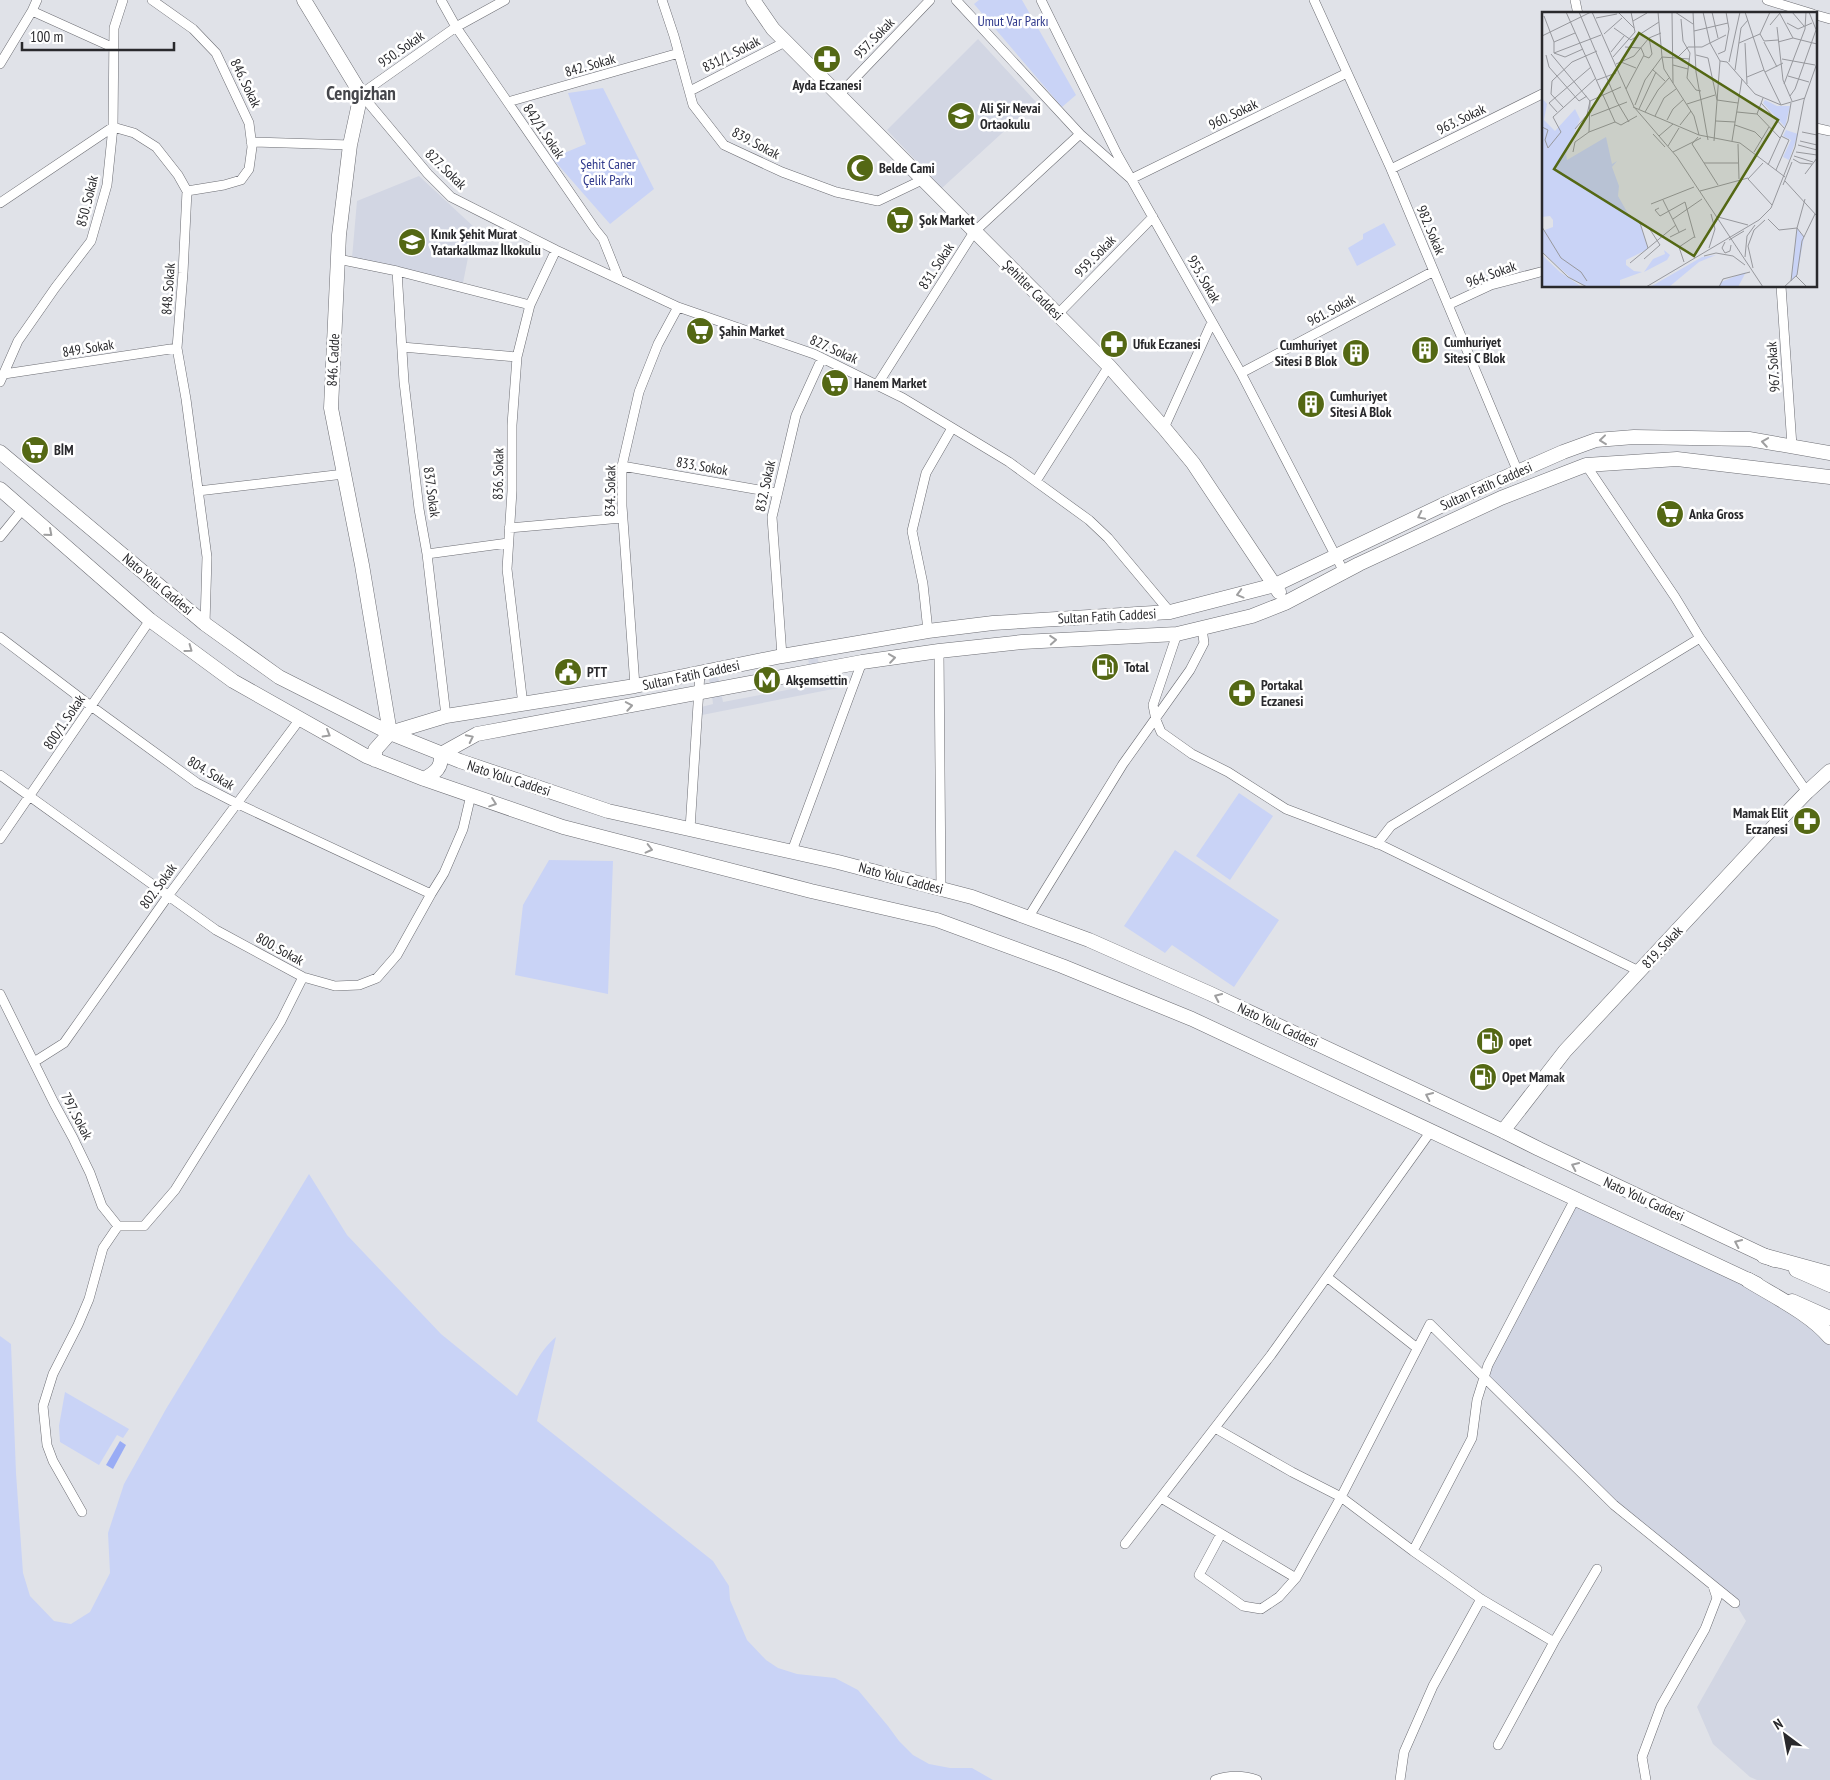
<svg xmlns="http://www.w3.org/2000/svg" width="1830" height="1780" font-family="'PT Sans Narrow',sans-serif">
<style>
.built{fill:#d2d6e3;fill-rule:evenodd}
.green{fill:#c9d3f6}
.water{fill:#99acf5}
.lines{fill:none;stroke-linecap:round;stroke-linejoin:round}
.street-casing{stroke:#6c6d73;stroke-width:10}
.secondary-casing{stroke:#6c6d73;stroke-width:15}
.primary-casing{stroke:#6c6d73;stroke-width:16}
.street{stroke:#fff;stroke-width:9}
.secondary{stroke:#fff;stroke-width:14}
.primary{stroke:#fff;stroke-width:15}
.oneway{stroke:#9f9fa0}
.labels{text-anchor:middle;dominant-baseline:central;stroke-width:5;stroke-linejoin:round;paint-order:stroke}
.park-label{font-size:14px;fill:#2e388b;stroke:#fff}
.street-label{font-size:14px;fill:#29292c;stroke:#fff}
.poi-label{font-size:14px;font-weight:bold;fill:#29292c;stroke:#fff;text-anchor:start}
.district-label{font-size:19px;font-weight:bold;fill:#45464b;stroke:#fff}
.inset-road{fill:none;stroke:#97989d;stroke-width:1}
.view{fill:#546814;fill-opacity:0.15;stroke:#546814;stroke-width:2.5}
.inset-edge{fill:none;stroke:#29292c;stroke-width:2.5}
</style>
<rect width="100%" height="100%" fill="#e0e2e8"/>
<path class="built" d="M978,39L1036,102L942,188L887,130Z
M419,176L474,227L463,283L352,258L357,201Z
M829,641L830,648L816,651L823,683L837,681L838,688L702,715L701,707L713,704L712,695L703,699L692,688L695,685L710,684L707,673L694,668ZM807,653L809,664L801,667L811,674L813,685L723,702L717,671Z
M1575,1199L1748,1280L1830,1337V1780H1757L1750,1777L1713,1744L1697,1707L1746,1621L1735,1603L1614,1505L1484,1375Z"/>
<path class="green" d="M979,0H1022L1076,95L1062,107L974,4Z
M603,88L654,189L610,224L552,158L586,144L568,93Z
M1384,223L1396,245L1357,266L1348,248L1363,239V234Z
M1239,793L1273,816L1230,880L1196,856Z
M1175,850L1279,920L1234,987L1172,945L1165,953L1124,926Z
M549,860L613,861L608,994L515,975L523,905Z
M309,1174L347,1235L441,1334L517,1396C530,1375 537,1353 556,1337L537,1421L713,1561L729,1586L730,1600L747,1640L766,1660L778,1668L797,1674L835,1678L858,1690L888,1726L899,1741L913,1755L929,1764L950,1768H972L993,1780H0V1336L11,1344L16,1473L23,1573L30,1596L54,1621L71,1624L90,1612L110,1573L108,1533L124,1484L166,1409Z
M65,1392L129,1429L123,1438L117,1435L99,1465L60,1442L59,1426Z"/>
<path class="water" d="M120,1441L126,1445L113,1469L106,1465Z"/>
<g class="lines">
<g class="street-casing">
<path id="street" d="M152,0L193,29L216,53L249,123L252,147L249,169L241,180L224,185L187,191
M441,0L456,27L595,229L603,239L619,279
M505,0L456,27L361,94L428,174L451,197L556,250L678,307L814,354L903,398L1009,462L1089,520L1108,538L1170,612
M662,0L674,36L693,105L724,145L782,172L836,192L878,201L922,180
M956,0L1080,134L1131,179L1347,73
M1041,0L1117,154L1241,373L1344,572
M1314,0L1391,169L1518,472
M1575,0L1578,14
M1767,0L1813,14
M32,11L114,48
M1816,15L1830,19
M0,64L32,11L37,0
M690,91L785,42
M838,96L930,0
M508,102L679,53
M1816,128L1830,131
M251,142L350,145
M1391,169L1544,93
M0,203L113,127L134,133L156,147L178,175L187,191L183,273L177,348L186,399L207,557L205,624
M338,259L397,271L530,305
M397,271L404,382L419,509L427,554L446,716
M1781,286L1792,446
M1448,305L1491,285L1544,271
M1057,315L1153,217
M402,347L517,357
M1241,373L1434,271
M4,374L177,348
M0,382L18,341L55,288L91,241L107,185L113,127L114,28L123,0
M877,385L974,232L1080,134
M1164,428L1212,322
M1586,465L1675,597L1700,638L1807,792
M622,466L777,493
M1036,481L1109,366
M198,491L344,474
M509,528L622,518
M0,537L22,510
M427,554L508,543
M928,631L923,584L912,531L926,473L952,428
M1177,634L1153,705L1156,720L1161,732L1192,754L1228,772L1286,809L1381,845L1639,971
M0,637L91,706L197,783L236,803L431,894
M939,651L941,889
M782,656L772,517L796,415L822,358
M635,686L622,506V466L639,392L658,344L678,307
M523,705L507,569L512,491V425L517,357L530,305L556,250
M0,775L216,930L303,977L335,986L359,985L377,978L397,955L431,894L444,873L463,829L471,795
M690,829L700,673
M0,839L150,620
M1377,844L1391,826L1700,638
M792,851L862,662
M1028,918L1123,764L1190,670L1204,643L1202,628
M0,994L54,1103L73,1138L90,1173L102,1206L118,1226H144L175,1190L281,1021L303,977
M34,1062L64,1043L168,896L300,719
M1327,1277L1417,1348
M1215,1428L1292,1472L1341,1497L1413,1551L1481,1599L1554,1642
M1161,1498L1296,1578
M82,1512L53,1461L47,1445L43,1406L53,1374L78,1325L89,1299L103,1248L118,1226
M1221,1534L1199,1575L1243,1606L1261,1609L1279,1597L1296,1578L1341,1497L1430,1324L1614,1505L1735,1603
M1125,1544L1271,1355L1431,1131
M1413,1551L1472,1438L1477,1400L1488,1365L1575,1199
M1498,1745L1554,1642L1597,1569
M1215,1780C1228,1775 1244,1775 1257,1780
M1400,1780L1404,1752L1433,1686L1481,1599
M1646,1780L1642,1757L1661,1706L1705,1629L1717,1598L1713,1586"/>
</g>
<g class="secondary-casing">
<path id="secondary" d="M304,0L361,94L350,145L339,235L331,408L362,565L390,733
M753,0L773,29L1109,366L1164,428L1193,463L1279,592
M0,452L205,624L279,677L390,733L460,761L608,811L838,862L972,897L1089,940L1211,994L1503,1131L1539,1149L1774,1260
M0,489L150,620L233,681L366,756L424,779L563,827L811,891L937,920L1062,966L1192,1019L1757,1284
M375,760V750L390,733L446,716L635,686L782,656L928,631L993,623L1170,612L1275,585L1447,503L1563,452L1596,440L1634,437L1749,439L1830,453
M424,779C436,772 442,768 441,754L477,734L862,662L939,651L1022,642L1177,634L1252,616L1285,603L1359,564L1501,498L1586,465L1677,459L1830,477
M1503,1131L1565,1051L1777,823L1807,792L1830,771
M1796,1270L1830,1285
M1792,1301L1830,1318"/>
</g>
<g class="primary-casing">
<path id="primary" d="M1764,1256L1830,1274
M1748,1280C1774,1296 1811,1314 1830,1337"/>
</g>
<use href="#street" class="street"/>
<use href="#secondary" class="secondary"/>
<use href="#primary" class="primary"/>
</g>
<defs><path id="oneway-chevron" d="M-2-3.5L2.5 0L-2 3.5" fill="none" stroke-width="1.6" stroke-linecap="round" stroke-linejoin="round" transform="scale(1.25)"/></defs>
<g class="oneway">
<use href="#oneway-chevron" transform="translate(1603 440) rotate(174)"/>
<use href="#oneway-chevron" transform="translate(1765 442) rotate(-171)"/>
<use href="#oneway-chevron" transform="translate(1421 516) rotate(154)"/>
<use href="#oneway-chevron" transform="translate(49 533) rotate(41)"/>
<use href="#oneway-chevron" transform="translate(1240 594) rotate(165)"/>
<use href="#oneway-chevron" transform="translate(1053 640) rotate(-4)"/>
<use href="#oneway-chevron" transform="translate(189 649) rotate(36)"/>
<use href="#oneway-chevron" transform="translate(892 658) rotate(-8)"/>
<use href="#oneway-chevron" transform="translate(629 706) rotate(-10)"/>
<use href="#oneway-chevron" transform="translate(327 734) rotate(30)"/>
<use href="#oneway-chevron" transform="translate(470 738) rotate(-26)"/>
<use href="#oneway-chevron" transform="translate(493 803) rotate(19)"/>
<use href="#oneway-chevron" transform="translate(649 849) rotate(14)"/>
<use href="#oneway-chevron" transform="translate(1218 997) rotate(-155)"/>
<use href="#oneway-chevron" transform="translate(1429 1096) rotate(-155)"/>
<use href="#oneway-chevron" transform="translate(1575 1166) rotate(-155)"/>
<use href="#oneway-chevron" transform="translate(1738 1243) rotate(-155)"/>
</g>
<defs>
<g id="pharmacy-disc" transform="scale(1.4375)"><circle r="9.5" fill="#546814" stroke="#fff"/><path d="M-2-6h4v4h4v4h-4v4h-4v-4h-4v-4h4Z" fill="#fff"/></g>
<g id="school-disc" transform="scale(1.4375)"><circle r="9.5" fill="#546814" stroke="#fff"/><path d="M0-5L7-2L0 1L-7-2ZM-4 1L0 2.5L4 1V4Q0 6-4 4Z" fill="#fff"/></g>
<g id="mosque-disc" transform="scale(1.4375)"><circle r="9.5" fill="#546814" stroke="#fff"/><path d="M3.5-4.9A6 6 0 1 0 3.5 4.9A5 5 0 1 1 3.5-4.9Z" fill="#fff"/></g>
<g id="supermarket-disc" transform="scale(1.4375)"><circle r="9.5" fill="#546814" stroke="#fff"/><path d="M-6-5.5h2.5l.6 2H6L4.5 2H-2.5L-4.4-4H-6ZM-1.5 3.2a1.3 1.3 0 1 0 .1 0ZM3 3.2a1.3 1.3 0 1 0 .1 0Z" fill="#fff"/></g>
<g id="building-disc" transform="scale(1.4375)"><circle r="9.5" fill="#546814" stroke="#fff"/><path d="M-4-6H4V6H1V3H-1V6H-4ZM-2.5-4.3h1.7v1.8h-1.7ZM.8-4.3h1.7v1.8H.8ZM-2.5-1h1.7V.8h-1.7ZM.8-1h1.7V.8H.8Z" fill="#fff"/></g>
<g id="fuel-disc" transform="scale(1.4375)"><circle r="9.5" fill="#546814" stroke="#fff"/><path d="M-5.5-6h7V0h2V4h1.3V-2.5L3-4.5l.8-.8L6-3V5H2.5V1h-1V6h-7ZM-4.2-4.7v3.2H.2V-4.7Z" fill="#fff"/></g>
<g id="civic-disc" transform="scale(1.4375)"><circle r="9.5" fill="#546814" stroke="#fff"/><path d="M-.6-6.5H3V-4.5H.6V-3L4-1V1h2V6H-6V1h2V-1L-.6-3ZM-1.2 2.5V6h2.4V2.5Z" fill="#fff"/></g>
<g id="metro-disc" transform="scale(1.4375)"><circle r="9.5" fill="#546814" stroke="#fff"/><path d="M-5.5 5V-5H-3L0 0L3-5H5.5V5H3V-.5L0 4L-3-.5V5Z" fill="#fff"/></g>
</defs>
<g fill-rule="evenodd">
<use href="#pharmacy-disc" x="827" y="59"/>
<use href="#school-disc" x="961" y="116"/>
<use href="#mosque-disc" x="860" y="168"/>
<use href="#supermarket-disc" x="900" y="220"/>
<use href="#school-disc" x="412" y="242"/>
<use href="#supermarket-disc" x="700" y="331"/>
<use href="#pharmacy-disc" x="1114" y="344"/>
<use href="#building-disc" x="1425" y="350"/>
<use href="#building-disc" x="1356" y="353"/>
<use href="#supermarket-disc" x="835" y="383"/>
<use href="#building-disc" x="1311" y="404"/>
<use href="#supermarket-disc" x="35" y="450"/>
<use href="#supermarket-disc" x="1670" y="514"/>
<use href="#fuel-disc" x="1105" y="667"/>
<use href="#civic-disc" x="568" y="672"/>
<use href="#metro-disc" x="767" y="680"/>
<use href="#pharmacy-disc" x="1242" y="693"/>
<use href="#pharmacy-disc" x="1807" y="821"/>
<use href="#fuel-disc" x="1490" y="1041"/>
<use href="#fuel-disc" x="1483" y="1077"/>
</g>
<g class="labels">
<g class="park-label">
<text x="1013" y="21">Umut Var Parkı</text>
<text x="608" y="164">Şehit Caner<tspan x="608" dy="16">Çelik Parkı</tspan></text>
</g>
<g class="street-label">
<text transform="translate(874 38) rotate(-46)">957. Sokak</text>
<text transform="translate(401 49) rotate(-35)">950. Sokak</text>
<text transform="translate(731 54) rotate(-27)">831/1. Sokak</text>
<text transform="translate(590 65) rotate(-16)">842. Sokak</text>
<text transform="translate(246 83) rotate(64)">846. Sokak</text>
<text transform="translate(1233 114) rotate(-26)">960. Sokak</text>
<text transform="translate(1461 119) rotate(-26)">963. Sokak</text>
<text transform="translate(544 131) rotate(56)">842/1. Sokak</text>
<text transform="translate(756 143) rotate(28)">839. Sokak</text>
<text transform="translate(446 169) rotate(44)">827. Sokak</text>
<text transform="translate(87 201) rotate(-76)">850. Sokak</text>
<text transform="translate(1431 230) rotate(67)">982. Sokak</text>
<text transform="translate(1095 256) rotate(-46)">959. Sokak</text>
<text transform="translate(936 266) rotate(-57)">831. Sokak</text>
<text transform="translate(1491 274) rotate(-20)">964. Sokak</text>
<text transform="translate(1204 279) rotate(60)">955. Sokak</text>
<text transform="translate(168 289) rotate(-86)">848. Sokak</text>
<text transform="translate(1033 290) rotate(45)">Şehitler Caddesi</text>
<text transform="translate(1331 310) rotate(-28)">961. Sokak</text>
<text transform="translate(88 348) rotate(-9)">849. Sokak</text>
<text transform="translate(834 349) rotate(24)">827. Sokak</text>
<text transform="translate(333 360) rotate(-87)">846. Cadde</text>
<text transform="translate(1773 367) rotate(-94)">967. Sokak</text>
<text transform="translate(702 466) rotate(10)">833. Sokok</text>
<text transform="translate(498 474) rotate(-89)">836. Sokak</text>
<text transform="translate(765 486) rotate(-78)">832. Sokak</text>
<text transform="translate(1486 486) rotate(-24)">Sultan Fatih Caddesi</text>
<text transform="translate(610 491) rotate(-89)">834. Sokak</text>
<text transform="translate(432 492) rotate(82)">837. Sokak</text>
<text transform="translate(158 584) rotate(40)">Nato Yolu Caddesi</text>
<text transform="translate(1107 616) rotate(-3)">Sultan Fatih Caddesi</text>
<text transform="translate(691 675) rotate(-12)">Sultan Fatih Caddesi</text>
<text transform="translate(64 722) rotate(-56)">800/1. Sokak</text>
<text transform="translate(211 773) rotate(31)">804. Sokak</text>
<text transform="translate(509 778) rotate(18)">Nato Yolu Caddesi</text>
<text transform="translate(901 878) rotate(15)">Nato Yolu Caddesi</text>
<text transform="translate(158 886) rotate(-54)">802. Sokak</text>
<text transform="translate(1662 947) rotate(-47)">819. Sokak</text>
<text transform="translate(280 949) rotate(29)">800. Sokak</text>
<text transform="translate(1278 1025) rotate(25)">Nato Yolu Caddesi</text>
<text transform="translate(77 1116) rotate(62)">797. Sokak</text>
<text transform="translate(1644 1199) rotate(25)">Nato Yolu Caddesi</text>
</g>
<g class="poi-label">
<text x="827" y="85" text-anchor="middle">Ayda Eczanesi</text>
<text x="980" y="108">Ali Şir Nevai<tspan x="980" dy="16">Ortaokulu</tspan></text>
<text x="879" y="168">Belde Cami</text>
<text x="919" y="220">Şok Market</text>
<text x="431" y="234">Kınık Şehit Murat<tspan x="431" dy="16">Yatarkalkmaz İlkokulu</tspan></text>
<text x="719" y="331">Şahin Market</text>
<text x="1444" y="342">Cumhuriyet<tspan x="1444" dy="16">Sitesi C Blok</tspan></text>
<text x="1133" y="344">Ufuk Eczanesi</text>
<text x="1337" y="345" text-anchor="end">Cumhuriyet<tspan x="1337" dy="16">Sitesi B Blok</tspan></text>
<text x="854" y="383">Hanem Market</text>
<text x="1330" y="396">Cumhuriyet<tspan x="1330" dy="16">Sitesi A Blok</tspan></text>
<text x="54" y="450">BİM</text>
<text x="1689" y="514">Anka Gross</text>
<text x="1124" y="667">Total</text>
<text x="587" y="672">PTT</text>
<text x="786" y="680">Akşemsettin</text>
<text x="1261" y="685">Portakal<tspan x="1261" dy="16">Eczanesi</tspan></text>
<text x="1788" y="813" text-anchor="end">Mamak Elit<tspan x="1788" dy="16">Eczanesi</tspan></text>
<text x="1509" y="1041">opet</text>
<text x="1502" y="1077">Opet Mamak</text>
</g>
<g class="district-label">
<text x="361" y="93">Cengizhan</text>
</g>
</g>
<g transform="translate(1542 12)">
<rect width="275" height="275" fill="#e0e2e8"/>
<path d="M0,86L5,92L2,108L13,119L33,97L38,107L24,142L25,148L64,125L70,152L75,149L70,155L77,174L76,184L89,207L98,211L106,237L84,248V253L92,259L100,260L78,268V275H45L30,267L0,240V219L11,215V208L8,204L0,205ZM223,88L235,94H248L243,115L221,91ZM244,118L256,122L247,148L241,145L249,128L241,124ZM255,216L262,225L255,263L249,269ZM122,238L128,243L125,248L102,260L111,247L123,242ZM0,243L18,260L40,275H0ZM174,243L157,250L127,275H108L160,245ZM204,260L196,275H177L179,270Z" fill="#c9d3f6"/>
<path class="inset-road" d="M24,0L73,110M37,0L75,90L87,110M50,0L92,95L135,145L221,275M76,0L92,16M130,0L131,71M133,0L151,12M151,0L154,60L166,128M161,0L168,31L178,49L172,129M170,0L176,26M203,0L222,58L239,93M237,0L251,26M250,0L262,14M267,0L275,20M2,4L12,30V41L59,23M54,6L75,2M139,7L141,29L148,41L145,66L154,78L159,79M91,9L105,1M245,11L256,17L270,11M228,13L238,1M235,15L241,68L250,89M72,16L89,28L117,10M152,19L186,11M62,22L80,6M218,22L228,0M0,24L49,0M12,30L33,21M222,30L235,55M236,30L251,26L275,32M197,31L218,22L222,29L236,28M203,31L205,72M83,35L99,36L102,43L84,77M69,40L82,24M12,41L23,45L41,37M9,42L48,89L45,103L33,117M176,42L183,39L187,17L184,0M4,43L7,55L37,89L45,84M154,43L166,46L175,88L196,91M102,44L107,46L110,42L107,26M71,45L93,20L89,0M136,45L146,35H160L184,23M148,47L120,45L122,57L152,104L157,123M240,47L273,53M178,49L185,50L213,82L239,93M79,50L94,56M187,50L198,0M74,52L92,44L107,26L119,21M131,53L146,57M110,57L123,69M193,58L199,16L206,8M223,60L241,51M246,64L267,70M205,65L222,58M55,68L74,61M242,72L263,17L264,0M248,84L253,77L274,18M219,91L243,117M145,92L173,83M93,93L103,68L120,45L116,0M239,93L263,86M21,95L9,82L10,69L30,50L55,39M91,95L157,123L198,131L243,165M97,97L114,60M15,100L7,91L49,55M103,100L116,78L127,66M195,100L215,102L238,126M215,102L221,86M49,104L85,90M113,104L122,86L134,77M125,108L131,97L142,87M174,109L193,110M73,110L47,120L48,89L79,75M73,110L79,113L95,104M138,113L149,99M193,113L213,120L220,127M0,115L6,118L3,128L6,136L19,120L11,105L54,66M260,120L275,123M111,122L123,135M117,124L131,112M156,125L150,132L176,173M190,129L200,67M258,129L275,133M196,132L197,167M256,133L275,138M126,134L137,116M31,140L33,130L47,120M131,140L159,126M212,140L227,115M254,140L275,143M252,144L271,150M251,147L258,151L270,152M162,151H196M221,151L206,167L230,193M226,153L246,109L249,91M234,158L247,128L239,124M263,162L275,146M243,169L275,204M241,173L250,150M158,179L206,166M121,188L137,220M109,192L152,175M117,196L113,198L118,204L143,190L153,226M176,205L206,213M131,207L160,187M226,207L237,218L255,216L262,225M97,211L107,216L118,233M98,211L106,236M0,215L19,246L39,260L45,269M128,225L144,217M187,228L202,219M183,230L180,236L183,241L188,239L189,233M167,236L173,217L169,202M0,240L26,265L45,275M162,244L174,241L191,244L203,253M203,245L205,224L213,213M102,247L118,233M142,250L137,235L152,225M88,251L134,213M211,256L206,234L212,218L223,208M254,264L265,275M249,269L255,216L263,187M104,275L217,208L229,196L253,135L262,88L275,51M177,275L181,267L208,260M242,275L255,263L260,229L273,202"/>
<path class="view" d="M97,21L236,108L152,244L12,157Z"/>
<rect width="275" height="275" class="inset-edge"/>
</g>
<g transform="translate(1785 1735) rotate(328)" stroke="#ffffff" stroke-width="4" paint-order="stroke">
<path d="M0-4L9 19L0 12L-9 19Z" fill="#29292c"/>
<text y="-8" font-size="14" font-weight="bold" text-anchor="middle" fill="#29292c">N</text>
</g>
<path d="M22 42v8h152v-8" fill="none" stroke="#29292c" stroke-width="2.5"/>
<text x="30" y="42" font-size="15" fill="#29292c" stroke="#ffffff" stroke-width="4" paint-order="stroke">100 m</text>
</svg>
